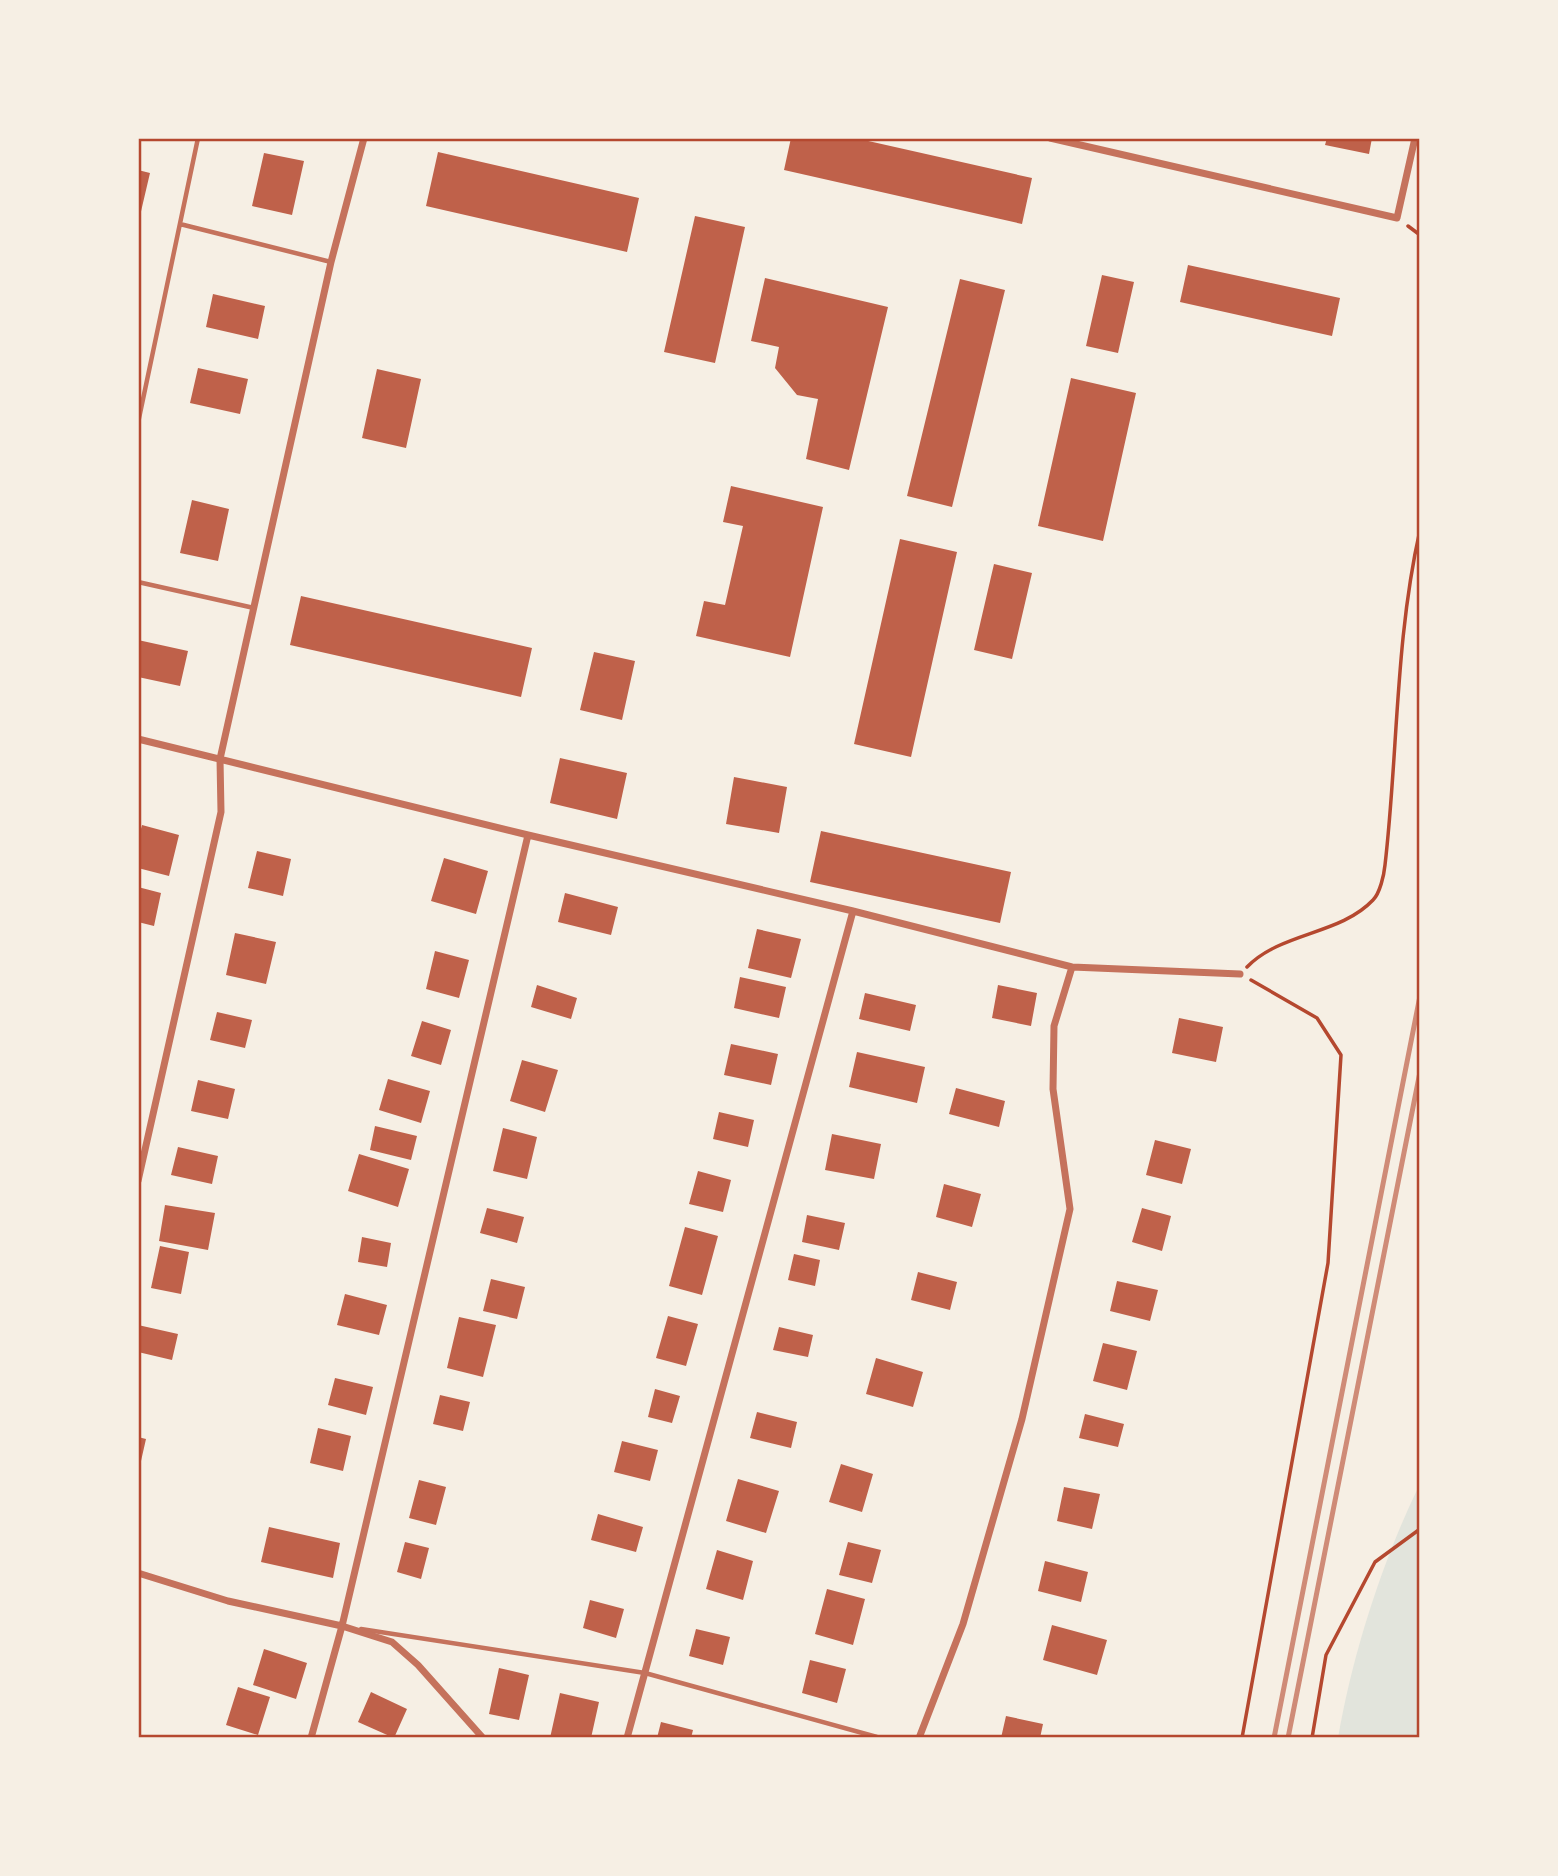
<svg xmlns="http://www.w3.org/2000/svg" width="1558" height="1876" font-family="'Noto Sans',sans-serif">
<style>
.green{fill:#e2e4dc}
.building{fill:#bf614a}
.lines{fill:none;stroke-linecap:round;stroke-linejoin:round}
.path{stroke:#b5482f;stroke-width:3.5}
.service{stroke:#c5725c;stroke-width:4.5}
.minor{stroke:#c5725c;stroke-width:7}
.rail{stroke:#cf8b77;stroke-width:5}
.neatline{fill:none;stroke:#b5482f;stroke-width:2.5}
</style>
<rect width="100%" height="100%" fill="#f6efe4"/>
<path class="green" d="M1417,1490H1420V1738H1338C1352,1656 1381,1565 1417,1490Z"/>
<path class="building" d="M791,138H855L1032,178L1022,224L784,170Z
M1327,138H1372L1369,154L1325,145Z
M438,152L639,198L627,252L426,206Z
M264,153L304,161L292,215L252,206Z
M138,170L150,173L139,220H138Z
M695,216L745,227L715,363L664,352Z
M1188,265L1340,298L1332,336L1180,302Z
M1102,275L1134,282L1118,353L1086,346Z
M765,278L888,307L849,470L806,459L818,399L797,395L775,368L779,347L751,341Z
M960,279L1005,290L952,507L907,496Z
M213,294L265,306L258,339L206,327Z
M198,368L248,379L240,414L190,403Z
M377,369L421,379L406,448L362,438Z
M1071,378L1136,393L1103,541L1038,526Z
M731,486L823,507L790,657L696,636L704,601L725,605L743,526L723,522Z
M192,500L229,509L218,561L180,553Z
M900,539L957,552L911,757L854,744Z
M994,564L1032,573L1012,659L974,650Z
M301,596L532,648L521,697L290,645Z
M138,640L188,651L180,686L138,677Z
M594,652L635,661L622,720L580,710Z
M560,758L627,773L617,819L550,803Z
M734,777L787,787L779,833L726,824Z
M142,825L179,835L169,876L138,868V840Z
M821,831L1011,872L1000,923L810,882Z
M257,851L291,859L283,896L248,888Z
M444,858L488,871L476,914L431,901Z
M138,887L161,893L154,926L138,922Z
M565,893L618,907L611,935L558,922Z
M757,929L801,939L791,978L748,968Z
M235,933L276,942L266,984L226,975Z
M435,951L469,960L459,998L426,989Z
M740,977L786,987L779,1018L734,1008Z
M537,985L577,998L571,1019L531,1007Z
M998,985L1037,993L1031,1026L992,1018Z
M865,993L916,1005L910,1031L859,1019Z
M217,1012L252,1020L245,1048L210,1040Z
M1179,1018L1223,1027L1216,1062L1172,1053Z
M422,1021L451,1030L441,1065L411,1056Z
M731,1044L778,1054L771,1085L724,1075Z
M857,1052L925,1067L917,1103L849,1087Z
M522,1060L558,1070L545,1112L510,1101Z
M388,1079L430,1091L421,1123L379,1110Z
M198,1080L235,1089L228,1119L191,1111Z
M956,1088L1005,1101L999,1127L949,1114Z
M719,1112L754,1120L748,1147L713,1139Z
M375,1126L417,1136L411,1160L370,1150Z
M503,1128L537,1137L527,1179L493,1171Z
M832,1134L881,1144L874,1179L825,1170Z
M1155,1140L1191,1149L1182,1184L1146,1175Z
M178,1147L218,1156L212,1184L171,1175Z
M359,1154L409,1169L398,1207L348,1191Z
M698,1171L731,1180L723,1212L689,1204Z
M944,1184L981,1194L972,1227L936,1217Z
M165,1205L215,1213L208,1250L159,1241Z
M487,1208L524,1217L517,1243L480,1233Z
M1142,1208L1171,1216L1162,1251L1132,1242Z
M807,1215L845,1223L839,1250L802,1242Z
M685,1227L718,1236L702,1295L669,1286Z
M362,1237L391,1243L387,1267L358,1262Z
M160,1246L189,1252L181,1294L151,1288Z
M794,1254L820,1260L815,1286L788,1280Z
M918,1272L957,1282L950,1310L911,1300Z
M491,1279L525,1287L517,1319L483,1311Z
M1117,1281L1158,1290L1150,1321L1110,1311Z
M345,1294L387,1305L379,1335L337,1325Z
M668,1316L698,1324L686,1366L656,1358Z
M459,1317L496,1325L483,1377L447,1368Z
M138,1325L178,1334L172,1360L138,1352Z
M779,1327L813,1335L808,1357L773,1350Z
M1103,1343L1137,1351L1127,1390L1093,1381Z
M876,1358L923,1372L913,1407L866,1394Z
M335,1378L373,1387L366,1415L328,1405Z
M655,1389L680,1396L672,1423L648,1417Z
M440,1395L470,1402L463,1431L433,1424Z
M757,1412L797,1422L791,1448L750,1438Z
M1085,1414L1124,1424L1118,1447L1079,1438Z
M318,1428L351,1436L343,1471L310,1463Z
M138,1437L146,1439L141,1461H138Z
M622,1441L658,1450L650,1481L614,1472Z
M841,1464L873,1474L862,1512L829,1502Z
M738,1479L779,1491L766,1533L726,1521Z
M419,1480L446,1487L436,1525L409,1518Z
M1064,1487L1100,1494L1092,1529L1057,1521Z
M598,1514L643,1527L636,1552L591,1540Z
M269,1527L340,1543L333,1578L261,1562Z
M405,1542L429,1548L421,1579L397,1572Z
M848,1542L881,1550L872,1583L839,1575Z
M717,1550L753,1561L743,1600L706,1589Z
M1045,1561L1088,1572L1081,1602L1038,1591Z
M827,1589L865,1599L853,1645L815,1634Z
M590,1600L624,1609L616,1638L583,1628Z
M1052,1625L1107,1640L1097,1675L1043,1660Z
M696,1629L730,1637L723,1665L689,1656Z
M264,1649L307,1663L296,1699L253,1685Z
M810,1660L846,1669L837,1703L802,1693Z
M499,1668L529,1675L519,1720L489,1714Z
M238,1687L270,1697L258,1735L226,1725Z
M371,1692L407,1709L394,1738L358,1722Z
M560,1693L599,1702L591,1738H550Z
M1006,1716L1043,1724L1040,1738H1001Z
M661,1722L693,1730L691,1738H657Z"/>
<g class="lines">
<path class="path" d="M1408,226L1420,235
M1247,967C1281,932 1340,935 1373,900C1380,893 1384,875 1385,865C1398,754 1395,640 1420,530
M1242,1738L1328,1263L1341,1055L1317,1018L1251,980
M1312,1738L1326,1655L1375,1562L1420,1529"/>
<path class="service" d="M180,224L331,262
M138,423L198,138
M138,582L254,608
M361,1629L645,1673L877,1737L901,1738"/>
<path class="minor" d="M1050,138L1397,218L1415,138
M138,739L528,835L853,911L1072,967L1240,974
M138,1181L221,812L220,759L331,262L364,138
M138,1573L228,1601L342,1626L392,1642L418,1665L483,1738
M311,1738L342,1626L528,835
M627,1738L853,911
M919,1738L963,1624L1022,1419L1070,1209L1053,1089L1054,1026L1072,967"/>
<path class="rail" d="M1274,1738L1420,996
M1288,1738L1420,1072"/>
</g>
<rect width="1558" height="1876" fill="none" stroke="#f6efe4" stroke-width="280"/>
<rect x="140" y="140" width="1278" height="1596" class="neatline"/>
</svg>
